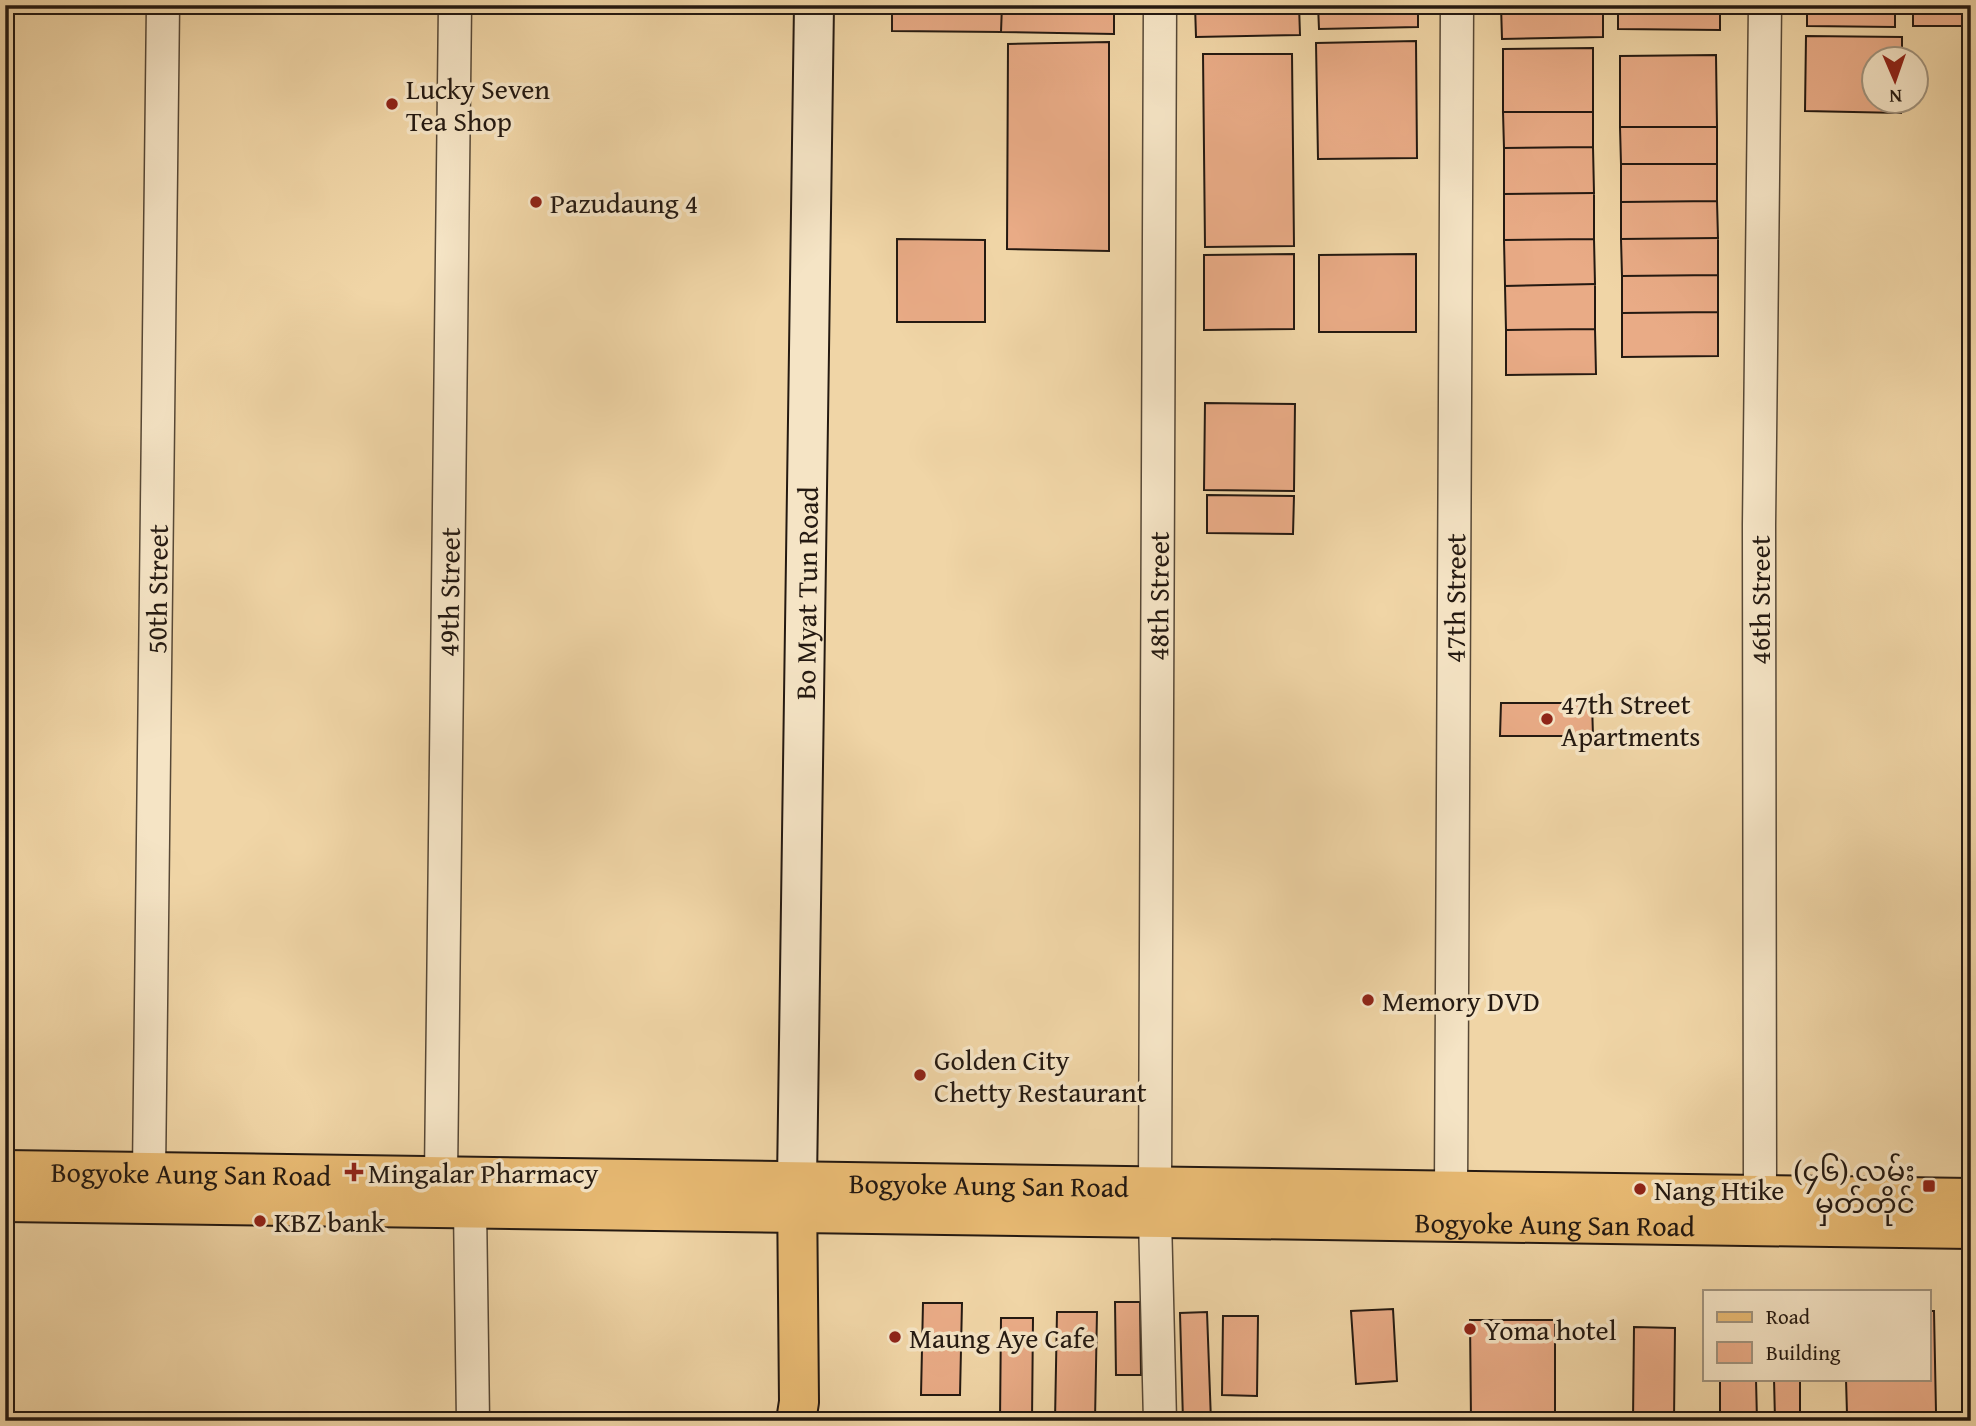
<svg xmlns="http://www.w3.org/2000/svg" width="1976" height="1426" font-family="'Gentium Book Plus','Noto Sans Myanmar',serif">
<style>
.building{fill:#e9ab86;stroke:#241911;stroke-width:2}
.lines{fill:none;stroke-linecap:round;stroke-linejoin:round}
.street-casing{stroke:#574836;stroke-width:35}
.secondary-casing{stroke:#241911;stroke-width:42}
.primary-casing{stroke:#241911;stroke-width:42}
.street{stroke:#f5e4c5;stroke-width:32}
.secondary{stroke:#f5e4c5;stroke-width:38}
.primary{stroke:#e8ba73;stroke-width:38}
.poi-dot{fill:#8f2418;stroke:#f5e4c5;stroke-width:2.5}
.labels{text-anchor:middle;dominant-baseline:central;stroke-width:7;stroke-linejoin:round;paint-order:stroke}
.poi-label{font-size:28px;fill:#241911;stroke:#f5e4c5;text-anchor:start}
.street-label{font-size:28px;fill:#241911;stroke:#f5e4c5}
</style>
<rect width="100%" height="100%" fill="#f0d5a6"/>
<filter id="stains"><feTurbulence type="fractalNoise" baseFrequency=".00286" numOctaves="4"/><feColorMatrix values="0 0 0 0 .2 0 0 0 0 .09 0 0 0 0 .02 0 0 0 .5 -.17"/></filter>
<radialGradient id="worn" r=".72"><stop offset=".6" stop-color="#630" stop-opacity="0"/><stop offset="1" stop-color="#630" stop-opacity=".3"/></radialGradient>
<path class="building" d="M892,5H1002L1001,32L892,31Z
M1002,5H1114V34L1001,32Z
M1195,5H1299L1300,35L1196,37Z
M1318,5H1418V27L1319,29Z
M1501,5H1603V37L1502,39Z
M1618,5H1720V30L1618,29Z
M1807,5H1895V27L1807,26Z
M1913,5H1971V26H1913Z
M1806,36L1902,37V60H1874V102H1901V113L1805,111Z
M1416,41L1417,158L1318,159L1316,43Z
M1109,42V251L1007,249L1008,44Z
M1593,48V112H1503V49Z
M1203,54H1292L1294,246L1205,247Z
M1716,55L1717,127H1620V56Z
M1503,112H1593V147L1504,148Z
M1620,127H1717V164H1621Z
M1593,147L1594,193L1504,194V148Z
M1621,164H1717V201L1621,202Z
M1594,193V239L1504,240V194Z
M1717,201L1718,238L1621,239V202Z
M1718,238V275L1622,276L1621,239Z
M897,239L985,240V322H897Z
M1594,239L1595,284L1505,286L1504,240Z
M1294,254V329L1204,330V255Z
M1416,254V332H1319V255Z
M1718,275V312L1622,313V276Z
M1595,284V329L1506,330L1505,286Z
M1718,312V356L1622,357V313Z
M1595,329L1596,374L1506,375V330Z
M1205,403L1295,404L1294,491L1204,490Z
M1207,495L1294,496L1293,534L1207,533Z
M1501,703H1592L1593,736H1500Z
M1115,1302H1140L1141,1375H1116Z
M923,1303H962L960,1395H921Z
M1393,1309L1397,1381L1356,1384L1351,1311Z
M1929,1311H1934L1936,1412L1847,1414L1846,1379H1929Z
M1057,1312H1097L1095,1421H1055Z
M1207,1312L1211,1421H1183L1180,1313Z
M1223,1316H1258L1257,1396L1222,1395Z
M1001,1318H1033L1032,1421H1000Z
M1470,1320H1555V1421H1471Z
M1634,1327L1675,1328L1674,1421H1633Z
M1720,1379H1756L1757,1421H1720Z
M1774,1379H1800V1420H1775Z"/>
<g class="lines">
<g class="street-casing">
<g id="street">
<path id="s1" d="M149,1172L163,5"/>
<path id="s2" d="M441,1176L455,5"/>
<path id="s3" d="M1155,1186L1160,5"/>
<path id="s4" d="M1451,1190L1457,5"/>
<path d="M1760,1195L1759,525L1765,5"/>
<path d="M470,1208L473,1421"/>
<path d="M1155,1218L1160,1421"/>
</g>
</g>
<g class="secondary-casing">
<g id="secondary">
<path id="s5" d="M797,1181L814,5"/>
</g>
</g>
<g class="primary-casing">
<g id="primary">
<path id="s6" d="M5,1170L1971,1198"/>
<path id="s7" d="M5,1202L1971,1229"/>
<path d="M796,1421L799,1402L797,1189"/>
</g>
</g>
<use href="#street" class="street"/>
<use href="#secondary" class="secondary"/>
<use href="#primary" class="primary"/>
</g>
<g class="poi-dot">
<circle cx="392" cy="104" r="7"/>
<circle cx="536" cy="202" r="7"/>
<circle cx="1547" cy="719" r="7"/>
<circle cx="1368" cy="1000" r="7"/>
<circle cx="920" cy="1075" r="7"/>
<path d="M350.5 1161.5h7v7h7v7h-7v7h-7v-7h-7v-7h7z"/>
<rect x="1922" y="1179" width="14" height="14" rx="3.5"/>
<circle cx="1640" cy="1189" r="7"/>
<circle cx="260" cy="1221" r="7"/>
<circle cx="1470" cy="1329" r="7"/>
<circle cx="895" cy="1337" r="7"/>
</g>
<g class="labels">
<g class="poi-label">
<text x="406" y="88">Lucky Seven<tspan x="406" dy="32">Tea Shop</tspan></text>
<text x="550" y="202">Pazudaung 4</text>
<text x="1561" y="703">47th Street<tspan x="1561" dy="32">Apartments</tspan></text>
<text x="1382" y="1000">Memory DVD</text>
<text x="934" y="1059">Golden City<tspan x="934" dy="32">Chetty Restaurant</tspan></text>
<text x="1915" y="1170" text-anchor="end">(၄၆) လမ်း<tspan x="1915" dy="32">မှတ်တိုင်</tspan></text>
<text x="368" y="1172">Mingalar Pharmacy</text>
<text x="1654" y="1189">Nang Htike</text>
<text x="274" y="1221">KBZ bank</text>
<text x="1484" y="1329">Yoma hotel</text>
<text x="909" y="1337">Maung Aye Cafe</text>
</g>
<g class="street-label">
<text stroke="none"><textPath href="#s1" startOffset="583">50th Street</textPath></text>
<text stroke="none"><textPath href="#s2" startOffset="584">49th Street</textPath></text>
<text stroke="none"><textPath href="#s5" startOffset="588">Bo Myat Tun Road</textPath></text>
<text stroke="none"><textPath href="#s3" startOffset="590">48th Street</textPath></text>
<text stroke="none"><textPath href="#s4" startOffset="592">47th Street</textPath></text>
<text transform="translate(1759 600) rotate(-90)">46th Street</text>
<text stroke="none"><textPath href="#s6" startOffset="186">Bogyoke Aung San Road</textPath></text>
<text stroke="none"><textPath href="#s6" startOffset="984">Bogyoke Aung San Road</textPath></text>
<text stroke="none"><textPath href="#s7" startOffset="1550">Bogyoke Aung San Road</textPath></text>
</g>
</g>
<rect width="1976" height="1426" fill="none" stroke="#f0d5a6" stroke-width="28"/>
<rect x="7" y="7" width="1962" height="1412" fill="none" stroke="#241911" stroke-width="3.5"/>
<rect x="14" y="14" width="1948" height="1398" fill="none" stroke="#241911" stroke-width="2"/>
<rect x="1703" y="1290" width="228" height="91" fill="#f5e4c5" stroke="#a1937d" stroke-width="2"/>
<rect x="1717" y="1312" width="35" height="10" fill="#e8ba73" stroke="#a1937d" stroke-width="2"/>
<text x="1766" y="1324" font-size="21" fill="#241911">Road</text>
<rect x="1717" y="1342" width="35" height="21" fill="#e9ab86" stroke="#a1937d" stroke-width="2"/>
<text x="1766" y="1360" font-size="21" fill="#241911">Building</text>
<g transform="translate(1895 80) rotate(178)"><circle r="33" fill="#f5e4c5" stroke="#a1937d" stroke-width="2"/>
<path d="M0-5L12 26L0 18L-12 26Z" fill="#8f2418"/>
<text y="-10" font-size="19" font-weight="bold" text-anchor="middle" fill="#241911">N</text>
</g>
<rect width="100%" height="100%" filter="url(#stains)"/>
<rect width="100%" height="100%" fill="url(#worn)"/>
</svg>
